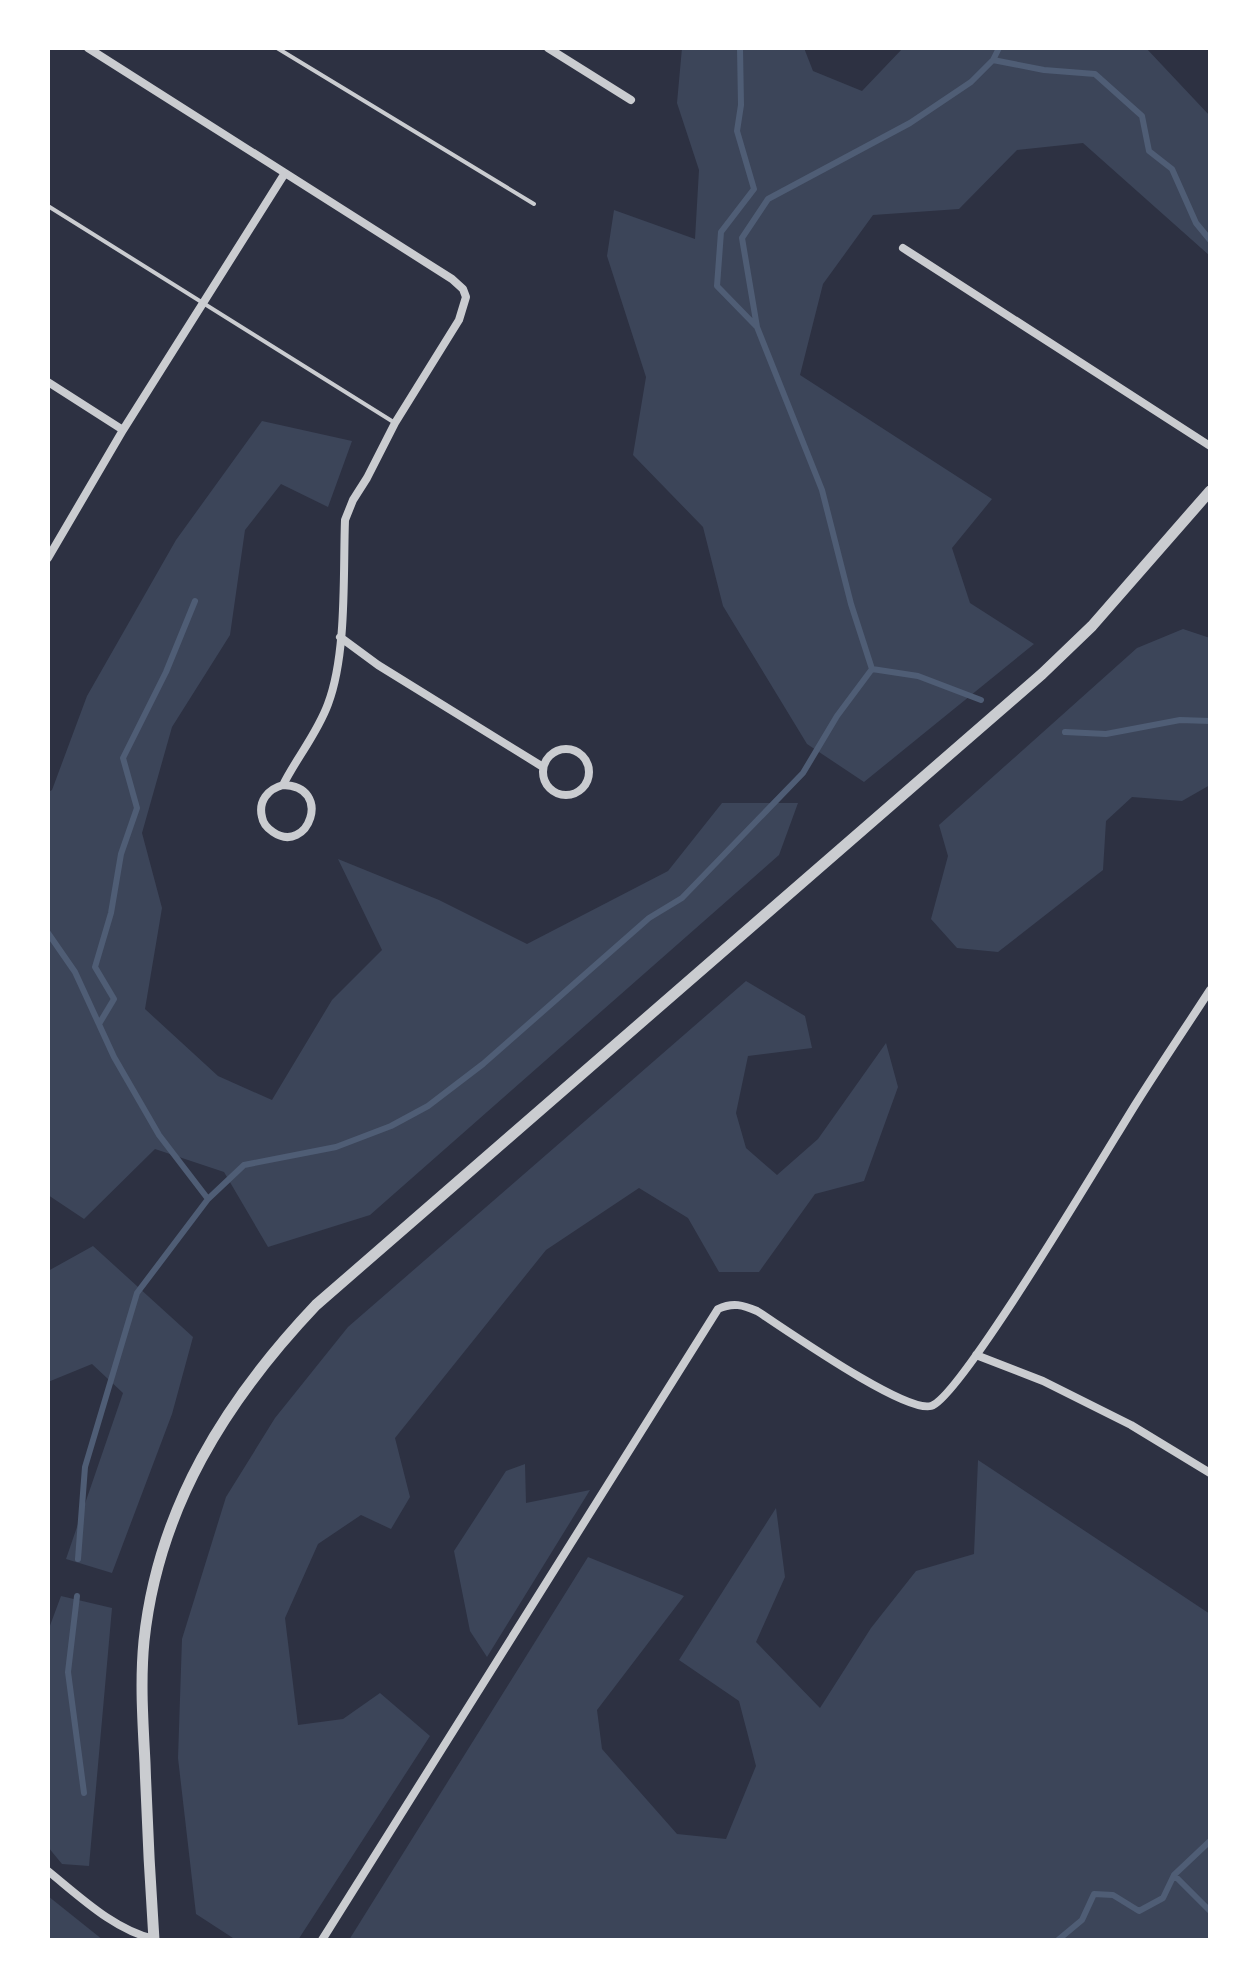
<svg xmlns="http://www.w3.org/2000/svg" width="1258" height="1988" font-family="'Sofia Sans Condensed',sans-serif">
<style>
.green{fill:#3c4559}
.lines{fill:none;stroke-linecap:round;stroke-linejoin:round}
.stream{stroke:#4f5d75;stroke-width:6}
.service{stroke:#caccd0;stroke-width:4}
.minor{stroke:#caccd0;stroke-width:8}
.tertiary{stroke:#caccd0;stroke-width:11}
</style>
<rect width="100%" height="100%" fill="#2d3142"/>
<path class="green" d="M682,48H804L813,71L862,91L903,48H1146L1210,116V256L1083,143L1017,150L959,209L873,215L823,284L800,375L992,499L952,548L970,603L1034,644L864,782L807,744L723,606L703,527L633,455L646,377L607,256L614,210L695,239L699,170L677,103Z
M262,421L352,441L328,507L281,484L245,530L230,635L172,727L142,833L162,908L145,1009L218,1076L272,1100L332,1000L382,950L338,859L439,900L527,944L668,871L722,803H798L779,855L370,1215L268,1247L224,1172L155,1149L84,1219L48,1195V792L52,790L87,696L176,540Z
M1183,629L1210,638V785L1182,801L1132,797L1106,821L1103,870L998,952L957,948L931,919L948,856L939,825L1137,648Z
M746,981L805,1016L812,1048L748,1056L736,1113L746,1148L777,1175L818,1139L886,1043L898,1087L864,1181L815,1194L759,1272H719L688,1218L639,1188L546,1250L395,1438L410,1497L391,1529L361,1515L318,1544L285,1618L298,1725L343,1719L380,1693L430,1736L298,1940H236L196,1914L178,1758L182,1639L226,1497L275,1418L348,1327Z
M93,1246L193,1337L172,1414L112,1573L66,1559L123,1393L92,1364L48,1382V1271Z
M978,1460L1210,1614V1940H349L588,1557L684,1596L597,1710L602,1749L677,1834L726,1839L756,1766L739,1701L679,1660L776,1508L785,1577L756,1642L820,1708L871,1628L916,1571L974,1554Z
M525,1464L526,1503L590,1490L487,1657L470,1631L454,1551L506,1471Z
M61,1596L112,1608L89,1866L62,1864L48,1847V1631Z
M48,1896L103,1940H48Z"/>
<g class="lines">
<path class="stream" d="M740,48L741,105L737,131L754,189L721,232L717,286L756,326
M993,60L1044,70L1095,74L1142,116L1149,151L1172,169L1196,223L1210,240
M872,669L918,676L981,700
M1065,732L1106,734L1180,720L1210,721
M48,933L75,972L114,1057L159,1135L208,1199
M99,1024L114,999L95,967L111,913L121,854L137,808L123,758L166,672L195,601
M78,1559L85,1467L137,1293L208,1199L244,1165L336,1147L391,1126L428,1106L483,1064L649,918L682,898L803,773L837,716L872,669L851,604L822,490L757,327L742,238L768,199L910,123L971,82L993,60L999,48
M77,1596L68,1672L84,1793
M1174,1875L1210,1911
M1058,1940L1082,1920L1094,1894L1113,1895L1139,1911L1163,1898L1174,1875L1210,1841"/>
<path class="service" d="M277,48L534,204
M48,206L395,423"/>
<path class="minor" d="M88,48L452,279L463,289L466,297L459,320L395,423L367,478L353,500L345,520C343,574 347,654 328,704C317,734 297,757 283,785C268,789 258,801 262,817C263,824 267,828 273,832C308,856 334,786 283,785
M548,48L631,100
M903,248L1210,446
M48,382L123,430
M48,558L123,430L285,173
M340,637L378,665L543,767
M543 772a23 23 0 1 1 46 0a23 23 0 1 1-46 0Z
M976,1355L1043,1381L1131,1425L1210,1473
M48,1871C79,1896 114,1930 154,1939
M322,1940L718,1309C733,1302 743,1305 757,1311C785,1329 904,1413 931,1406C960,1399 1111,1143 1137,1102C1161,1064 1186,1027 1210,990"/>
<path class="tertiary" d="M154,1940C150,1881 147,1822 145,1763C143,1723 140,1682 144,1641C158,1508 226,1400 316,1305L1042,674L1092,626L1210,491"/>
</g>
<rect width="1258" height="1988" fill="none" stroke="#ffffff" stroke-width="100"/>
</svg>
